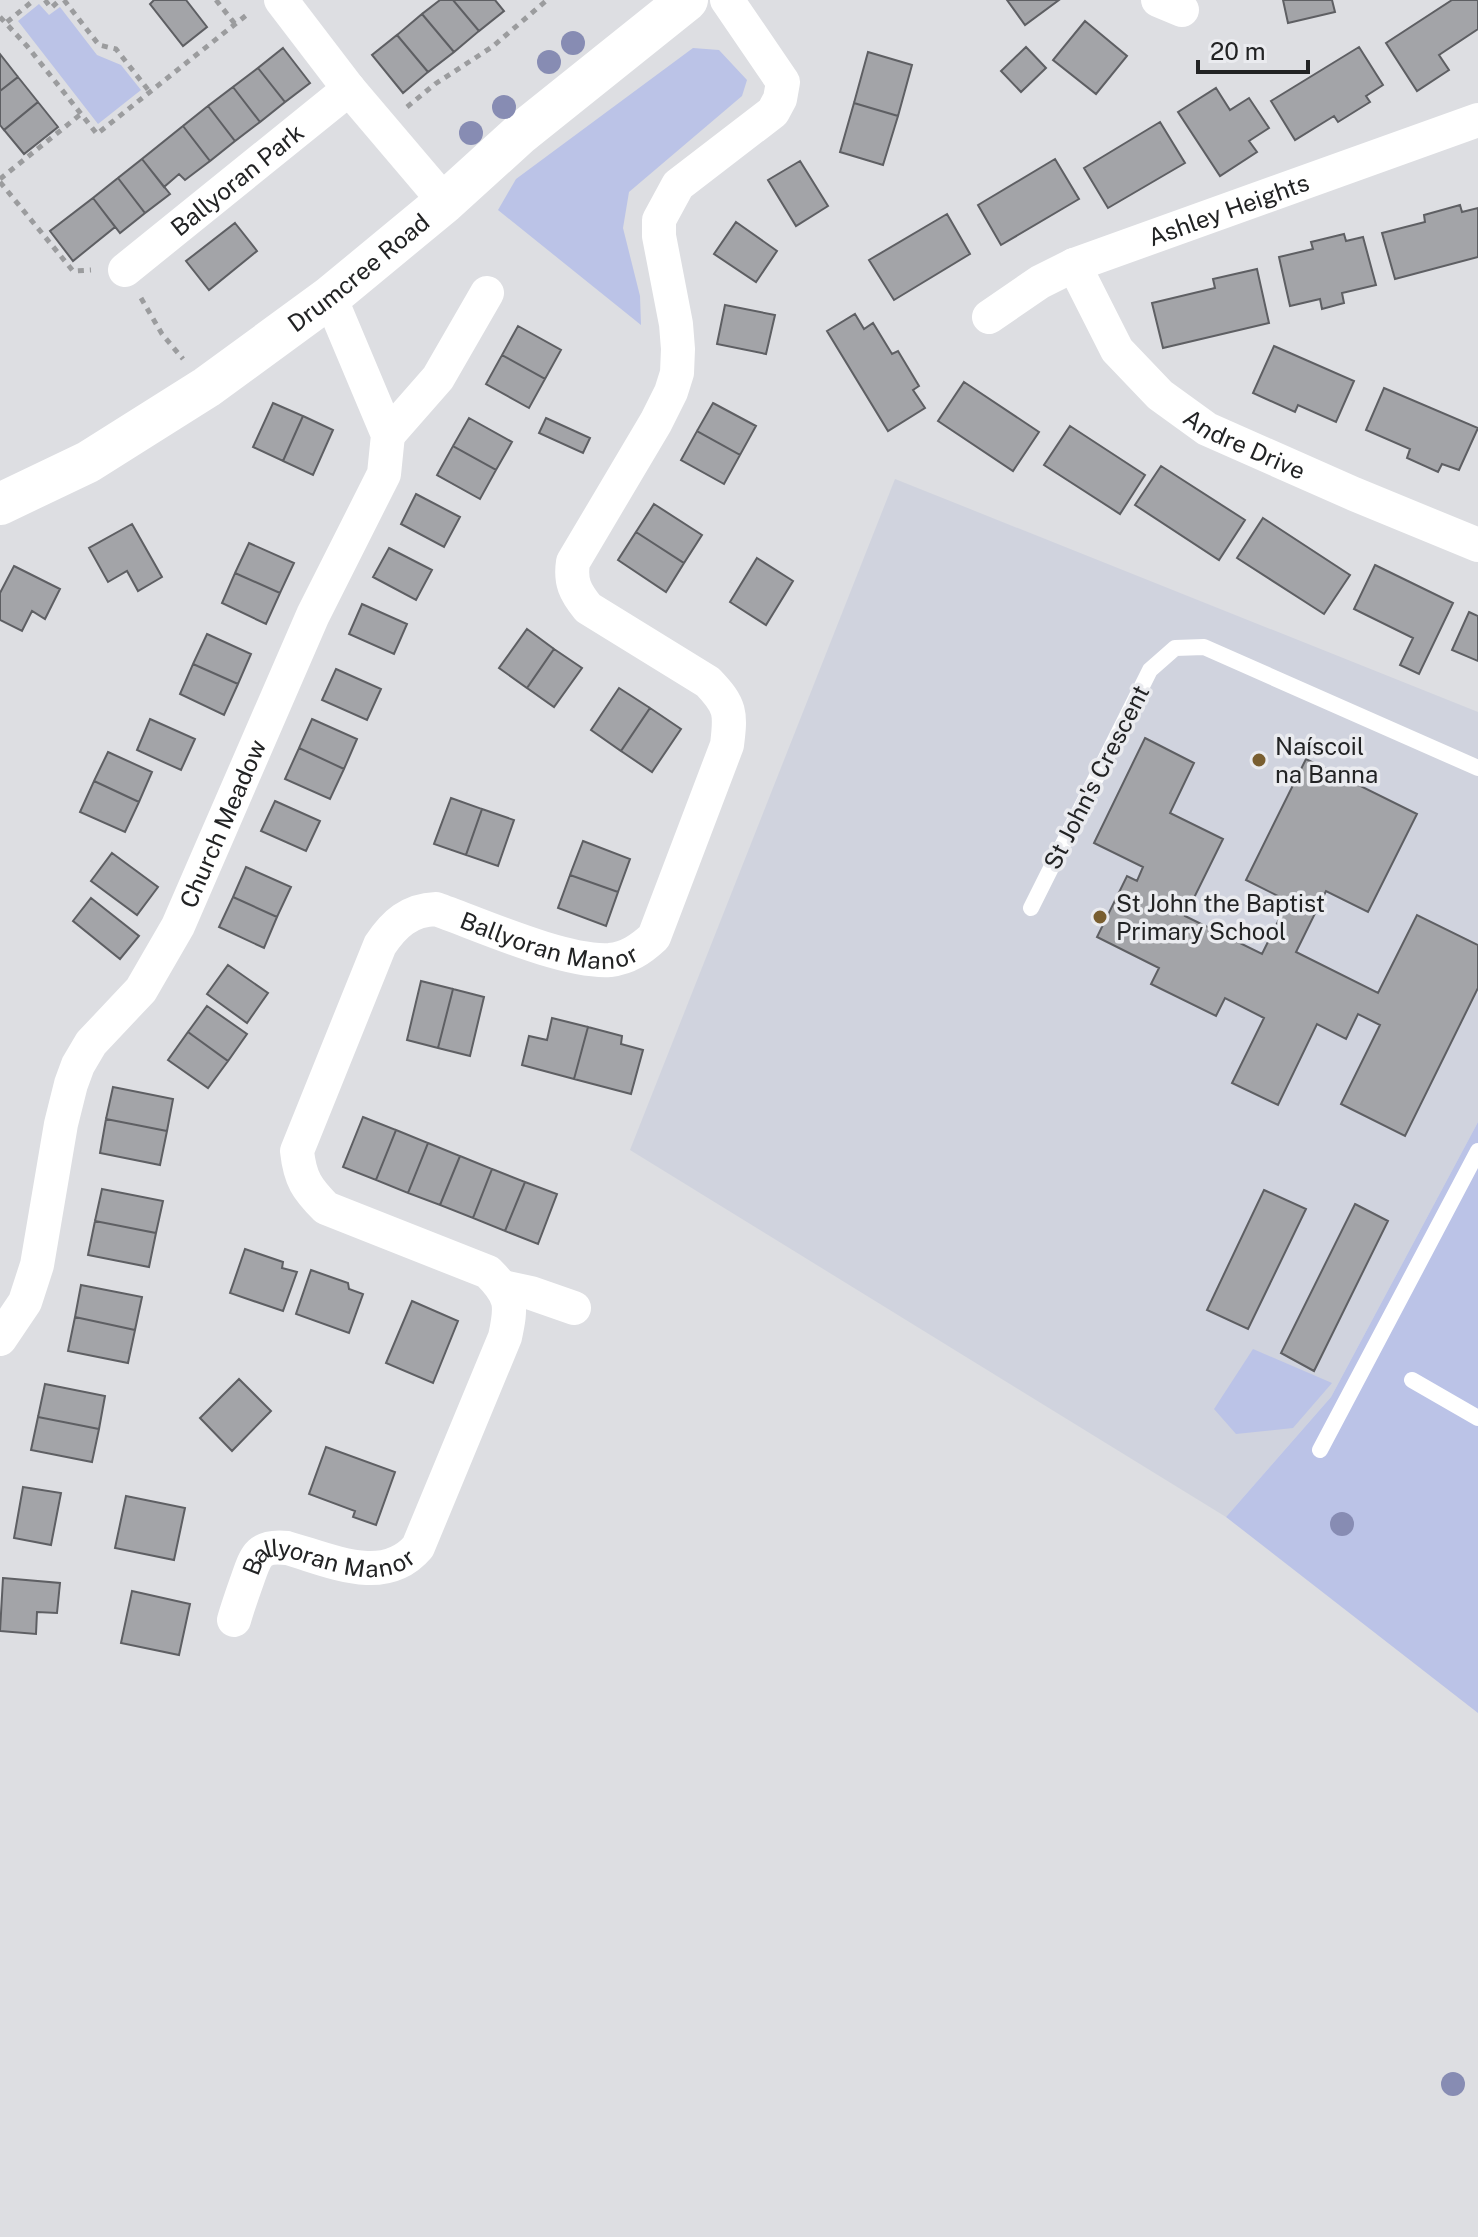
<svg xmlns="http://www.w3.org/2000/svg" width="1478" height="2237" font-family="'Public Sans',sans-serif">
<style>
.built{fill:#d0d3de}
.green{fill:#bbc3e7}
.building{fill:#a3a4a8;stroke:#5e5f63;stroke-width:2}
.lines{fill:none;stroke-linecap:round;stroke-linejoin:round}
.path{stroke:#9b9c9e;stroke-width:5;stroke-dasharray:6 6;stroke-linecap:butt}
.service{stroke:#fff;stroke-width:16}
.minor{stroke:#fff;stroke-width:34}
.tertiary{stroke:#fff;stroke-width:42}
.tree{fill:#878cb3}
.poi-dot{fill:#795e30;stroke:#eaebef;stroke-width:3}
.labels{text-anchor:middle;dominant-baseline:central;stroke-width:7;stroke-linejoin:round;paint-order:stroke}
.street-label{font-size:24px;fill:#222324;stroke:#eaebef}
.poi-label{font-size:24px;fill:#222324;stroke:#eaebef;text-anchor:start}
</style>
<rect width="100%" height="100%" fill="#dddee2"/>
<path class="built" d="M895,479L1478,712V1122L1331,1397L1226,1517L630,1150Z"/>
<path class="green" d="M39,4L49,15L60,7L97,55L121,65L141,90L98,124L18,21Z
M693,48L719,50L747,80L742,96L629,192L623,228L640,296L641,325L498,210L516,179Z
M1478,1122V1713L1226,1517L1331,1397Z
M1253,1349L1332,1383L1293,1428L1236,1434L1214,1409Z"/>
<path class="building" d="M154,0H186L207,27L183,46L150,4Z
M440,0H453L479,31L454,52L422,14Z
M453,0H495L504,11L479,31Z
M1007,0H1059L1025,25Z
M1283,0H1332L1335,12L1288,23Z
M1452,0H1478V29L1439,55L1449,70L1417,91L1386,43Z
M422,14L454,52L428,72L397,35Z
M1085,21L1127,56L1096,94L1053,60Z
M397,35L428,72L403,93L372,55Z
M1026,47L1046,68L1021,92L1001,71Z
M1359,47L1383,85L1366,96L1370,102L1338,122L1334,116L1295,140L1271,101Z
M283,48L310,83L285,102L258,68Z
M868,52L912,65L898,116L854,103Z
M0,54L18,77L0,91Z
M258,68L285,102L260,122L233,87Z
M18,77L38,102L4,130L0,125V91Z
M233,87L260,122L235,141L208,106Z
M1216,88L1230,110L1249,98L1269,128L1249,141L1257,152L1220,176L1178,112Z
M38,102L58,127L24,154L4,130Z
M854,103L898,116L883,165L840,152Z
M208,106L235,141L210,161L183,126Z
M1160,122L1185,163L1108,208L1084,168Z
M183,126L210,161L185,180L179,174L164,187L142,159Z
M142,159L170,194L145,213L118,178Z
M1055,159L1079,199L1001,245L978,205Z
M800,161L828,206L796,226L768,180Z
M118,178L145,213L120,233L93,198Z
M93,198L115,227L73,261L50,231Z
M1460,205L1462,212L1478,208V257L1395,279L1382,233L1425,222L1424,215Z
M947,214L970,254L894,300L869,260Z
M736,222L777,251L756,282L714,254Z
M235,223L257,251L209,290L186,261Z
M1344,234L1346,241L1363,237L1376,285L1342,293L1344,303L1322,309L1320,299L1290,306L1279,257L1313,249L1311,242Z
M1257,269L1269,323L1163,348L1152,303L1215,288L1213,279Z
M725,305L775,315L766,354L717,344Z
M855,314L864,329L873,323L892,354L898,351L919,386L913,390L925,408L888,431L827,331Z
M518,326L561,350L545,379L502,355Z
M1274,346L1354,381L1336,422L1298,405L1295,412L1253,393Z
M502,355L545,379L529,408L486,384Z
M964,382L1039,432L1013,471L938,421Z
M1384,388L1478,428L1459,470L1442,464L1438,472L1407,458L1410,449L1366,430Z
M273,403L303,416L283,461L253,447Z
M713,403L756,426L740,455L697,431Z
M303,416L333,430L313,475L283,461Z
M469,418L512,442L496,470L453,446Z
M546,418L590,438L583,453L539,433Z
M1070,426L1145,475L1120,514L1044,465Z
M697,431L740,455L724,484L681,460Z
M453,446L496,470L480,499L437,475Z
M1161,466L1245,520L1219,560L1135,505Z
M416,494L460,517L444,547L401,524Z
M654,504L702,535L684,563L636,532Z
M1263,518L1350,575L1324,614L1237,558Z
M132,524L162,577L138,591L127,571L108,582L89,548Z
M636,532L684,563L666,592L618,560Z
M249,543L294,563L280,593L235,573Z
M389,548L432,570L416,600L373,577Z
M757,558L793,581L766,625L730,602Z
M1375,565L1453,603L1419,674L1400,665L1413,638L1354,609Z
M14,566L60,589L45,619L32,611L22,631L0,620V593Z
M235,573L280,593L266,624L222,603Z
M362,604L407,624L394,654L349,634Z
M1469,612L1478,616V661L1452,650Z
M527,629L554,649L527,688L499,668Z
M207,634L251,654L238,684L193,664Z
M554,649L582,668L554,707L527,688Z
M193,664L238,684L224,715L180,694Z
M336,669L381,689L367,720L322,700Z
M619,688L650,708L621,751L591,730Z
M650,708L681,729L652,772L621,751Z
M150,719L195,739L181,770L137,750Z
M312,719L357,739L344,769L299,748Z
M1145,738L1194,763L1170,813L1223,839L1185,916L1262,954L1288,901L1246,880L1306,759L1417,814L1368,912L1326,891L1296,952L1378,993L1417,915L1478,945V988L1405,1136L1341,1104L1380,1025L1358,1014L1346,1039L1317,1024L1278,1105L1232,1083L1264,1018L1225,998L1216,1016L1151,984L1159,968L1097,937L1127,876L1137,881L1143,867L1094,843Z
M299,748L344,769L330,799L285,779Z
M108,752L152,772L139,802L94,781Z
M94,781L139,802L125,832L80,812Z
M451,798L482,809L466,855L434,844Z
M275,801L320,821L306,851L261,831Z
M482,809L514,820L498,866L466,855Z
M583,841L630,859L618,892L570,875Z
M112,853L158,887L137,915L91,881Z
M246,867L291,887L277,917L233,897Z
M570,875L618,892L606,926L558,908Z
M233,897L277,917L264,948L219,927Z
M91,898L139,936L120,959L73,921Z
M228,965L268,993L247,1023L207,994Z
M421,981L453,989L438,1048L407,1040Z
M453,989L484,997L470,1056L438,1048Z
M207,1006L247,1034L228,1061L188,1032Z
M552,1018L588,1027L574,1079L522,1065L529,1036L547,1040Z
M588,1027L622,1036L621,1044L643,1050L631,1094L574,1079Z
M188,1032L228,1061L208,1088L168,1060Z
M113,1087L173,1099L167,1131L106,1119Z
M363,1117L396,1130L376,1180L343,1167Z
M106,1119L167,1131L160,1165L100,1153Z
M396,1130L428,1143L408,1193L376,1180Z
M428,1143L460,1156L440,1205L408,1193Z
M460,1156L492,1169L473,1218L440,1205Z
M492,1169L525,1182L505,1231L473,1218Z
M525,1182L557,1194L538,1244L505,1231Z
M102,1189L163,1201L156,1233L95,1221Z
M1264,1190L1306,1209L1248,1329L1207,1310Z
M1355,1204L1388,1221L1314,1371L1281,1353Z
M95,1221L156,1233L149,1267L88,1255Z
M245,1249L283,1262L282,1268L297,1272L283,1311L230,1293Z
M311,1270L348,1283L349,1289L363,1294L349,1333L296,1314Z
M81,1285L142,1297L135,1330L75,1317Z
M412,1301L458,1321L433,1383L386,1363Z
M75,1317L135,1330L128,1363L68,1351Z
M239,1379L271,1411L232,1451L200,1418Z
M45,1384L105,1396L99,1429L38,1417Z
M38,1417L99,1429L92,1462L31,1450Z
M326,1447L395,1472L376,1525L353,1517L355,1511L309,1494Z
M23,1487L61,1493L51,1545L14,1538Z
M126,1496L185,1508L174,1560L115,1548Z
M3,1578L60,1583L57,1613L37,1612L36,1634L0,1631Z
M132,1591L190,1604L179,1655L121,1643Z"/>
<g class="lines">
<path class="path" d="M45,0L51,8L60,0
M64,0L99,45L116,49L149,91
M216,0L235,24
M0,17L27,46L97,134L249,13
M7,22L34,0
M407,107L435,84L492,47L547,0
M0,179L81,114
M0,182L73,271L91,270
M141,298L162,334L183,359"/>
<path class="service" d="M1031,908L1150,670L1175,648L1204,647L1478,768
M1412,1380L1478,1418
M1320,1450L1478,1151"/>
<g class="minor">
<path d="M281,0L349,89L445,202"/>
<path d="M1158,0L1182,10"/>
<path id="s1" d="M1074,265L1117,350L1160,395L1207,429L1354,494L1478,545"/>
<path id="s2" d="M125,270L349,89"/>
<path id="s3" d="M989,317L1040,282L1074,265L1478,120"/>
<path d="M388,435L438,378L487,293"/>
<path d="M503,1287L531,1293L574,1308"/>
<path id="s4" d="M0,1339L25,1302L37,1265L61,1124L71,1084L78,1065L91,1043L141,990L178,926L313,615L384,474L388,435L330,297"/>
<path id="s5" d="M234,1620C238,1606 243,1592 248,1578C256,1555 259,1545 287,1548C330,1560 384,1587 418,1547L505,1337C512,1305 512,1296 488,1272L326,1208C307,1189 300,1179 297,1151L380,945C394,924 409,910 436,909C481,925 565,963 610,960C628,958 641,949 654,937L727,745C731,713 731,706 708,682L588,608C575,592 570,582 573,562L656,422L671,392L677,373L678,349L676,324L659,236V220L678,185L773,112L780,99L783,82L727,0"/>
</g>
<path class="tertiary" id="s6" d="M0,504L88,462L207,387L330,297L445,202L521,133L687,0"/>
</g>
<g class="tree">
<circle cx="573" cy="43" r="12"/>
<circle cx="549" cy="62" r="12"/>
<circle cx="504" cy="107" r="12"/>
<circle cx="471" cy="133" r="12"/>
<circle cx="1342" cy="1524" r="12"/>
<circle cx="1453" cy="2084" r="12"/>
</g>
<g class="poi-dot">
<circle cx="1259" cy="760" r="8"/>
<circle cx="1100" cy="917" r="8"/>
</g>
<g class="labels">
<g class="street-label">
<text stroke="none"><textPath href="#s2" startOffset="144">Ballyoran Park</textPath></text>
<text stroke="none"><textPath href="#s3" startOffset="264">Ashley Heights</textPath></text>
<text stroke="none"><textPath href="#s6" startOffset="428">Drumcree Road</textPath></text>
<text stroke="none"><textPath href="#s1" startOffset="256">Andre Drive</textPath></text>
<text transform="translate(1096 777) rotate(-63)">St John's Crescent</text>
<text stroke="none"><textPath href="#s4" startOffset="572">Church Meadow</textPath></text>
<text stroke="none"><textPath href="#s5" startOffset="1190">Ballyoran Manor</textPath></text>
<text stroke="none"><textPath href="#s5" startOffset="140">Ballyoran Manor</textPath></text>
</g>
<g class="poi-label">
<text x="1275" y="746">Naíscoil<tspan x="1275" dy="28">na Banna</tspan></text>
<text x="1116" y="903">St John the Baptist<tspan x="1116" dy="28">Primary School</tspan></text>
</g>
</g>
<path d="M1198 60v12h110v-12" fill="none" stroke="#222324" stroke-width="4"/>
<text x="1210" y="60" font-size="24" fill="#222324" stroke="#eaebef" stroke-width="6" paint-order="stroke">20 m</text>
</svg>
